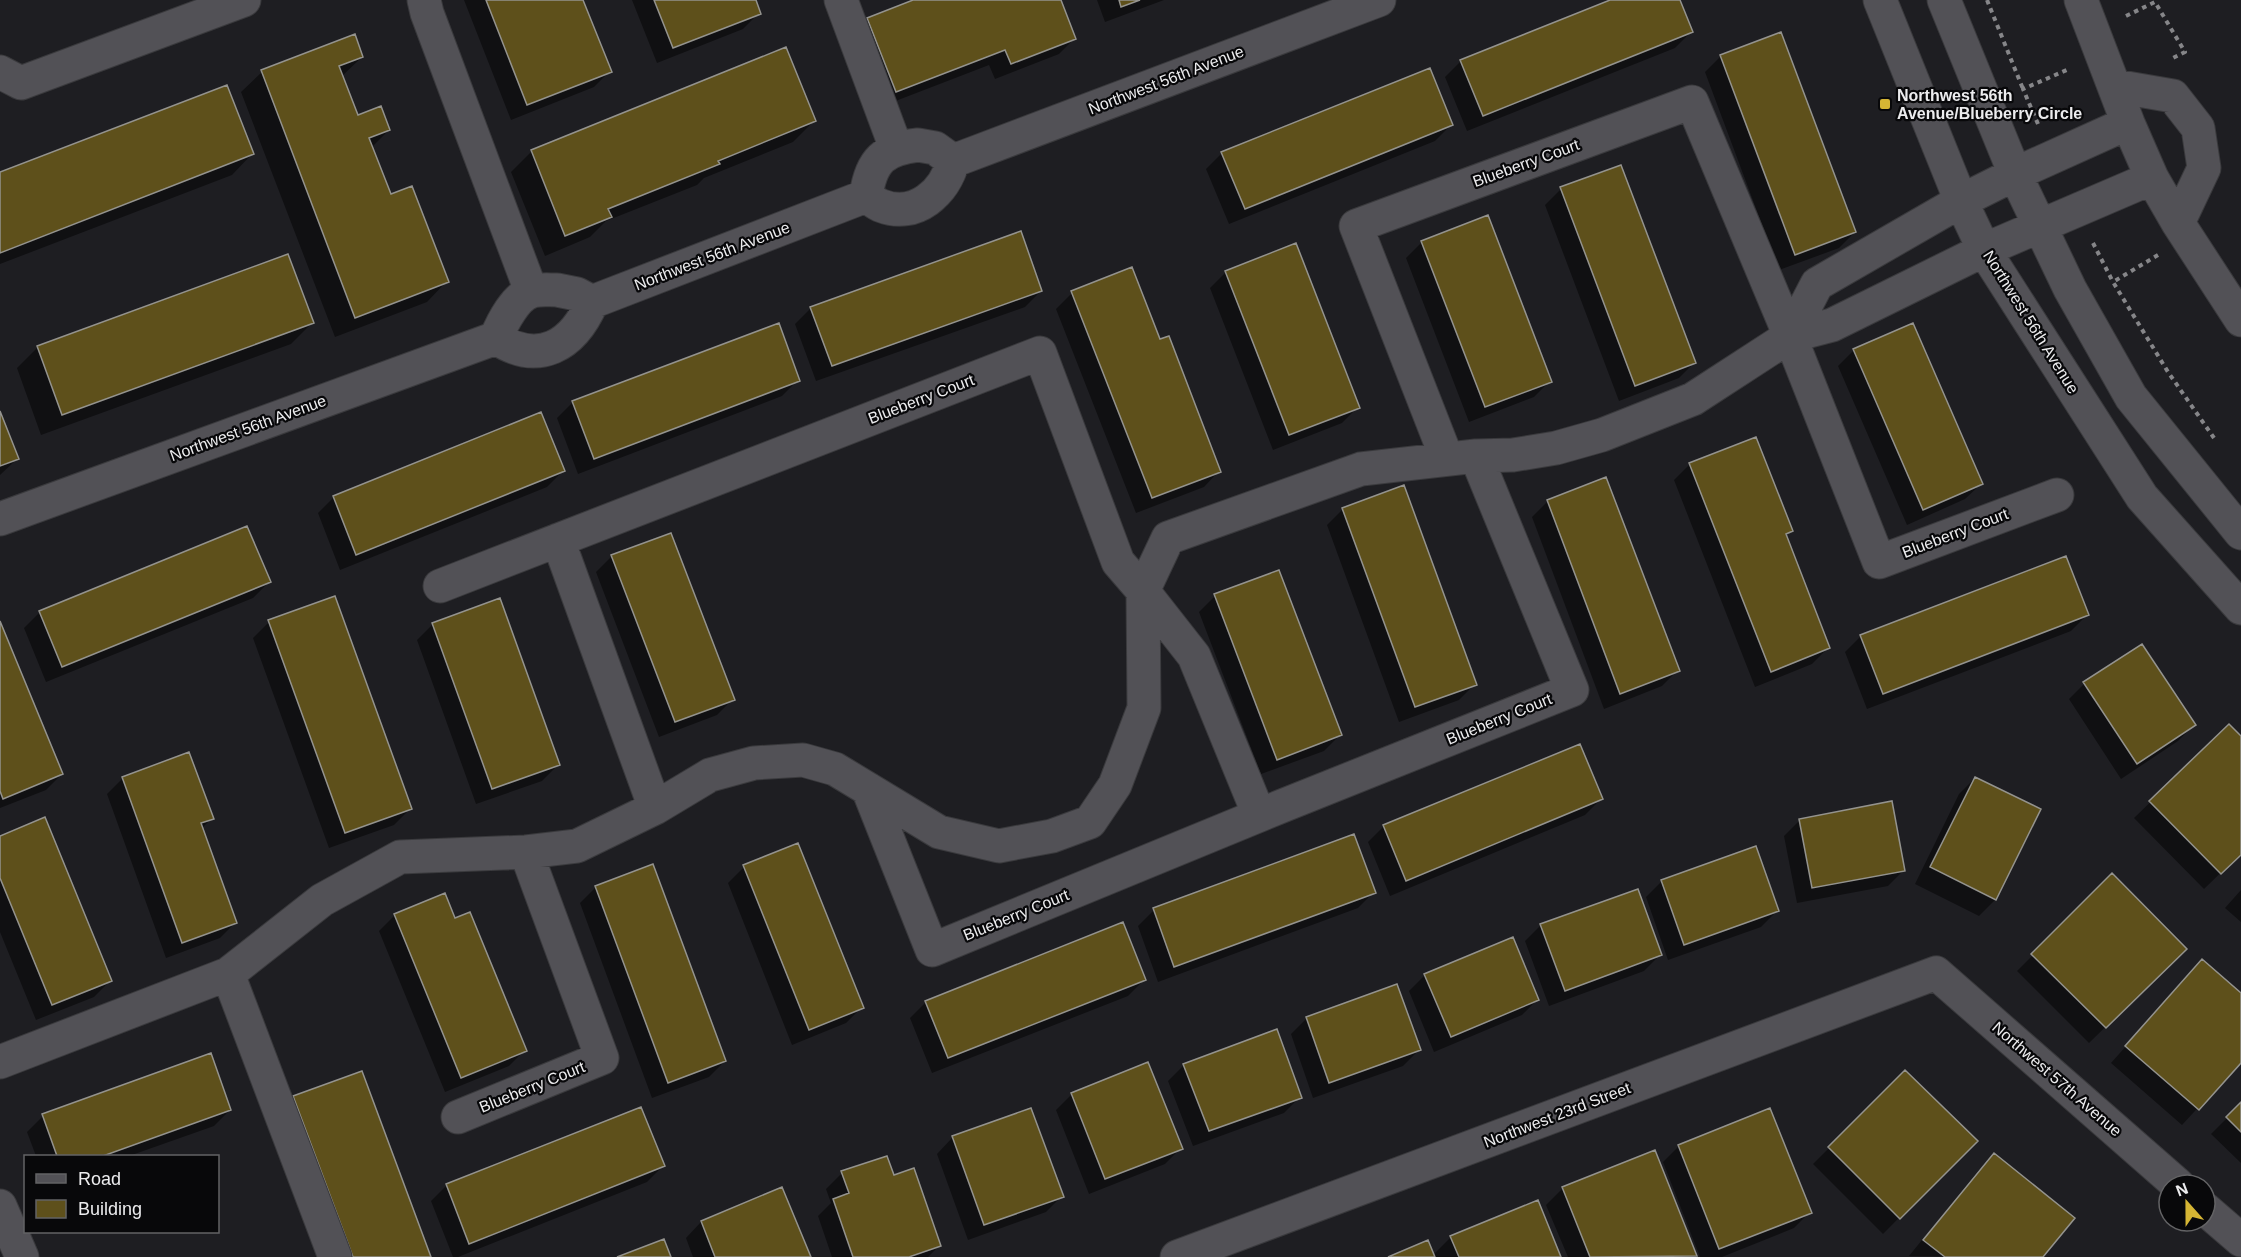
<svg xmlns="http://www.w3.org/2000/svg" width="2241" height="1257" font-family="Helvetica,sans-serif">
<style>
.shadow{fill:#0007}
.building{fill:#5e501b;stroke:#94938e;stroke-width:1.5}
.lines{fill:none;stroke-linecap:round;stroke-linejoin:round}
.minor-casing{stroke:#3a3a3d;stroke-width:35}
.path{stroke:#868689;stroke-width:4;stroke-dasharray:4.5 4.5;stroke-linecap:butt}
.minor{stroke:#525156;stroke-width:33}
.poi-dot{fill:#d5b534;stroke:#08080a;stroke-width:2}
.labels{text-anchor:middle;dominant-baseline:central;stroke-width:4.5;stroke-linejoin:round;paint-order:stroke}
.street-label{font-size:16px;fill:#ececee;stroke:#08080a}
.poi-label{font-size:16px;font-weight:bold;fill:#ececee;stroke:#08080a;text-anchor:start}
</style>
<rect width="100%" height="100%" fill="#1e1e22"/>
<path class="shadow" d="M464,0H582L610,71L594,87L511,120Z
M632,0H754L759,13L743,29L657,63Z
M917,0H1060L1075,38L1059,54L995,79L989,65L880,107L852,35L868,19Z
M1097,0H1164L1105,22Z
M1614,0H1679L1691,32L1675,48L1467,131L1445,77L1461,61Z
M1721,56L1855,232L1839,248L1779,270L1705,72Z
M362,57L341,77L357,117L389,130L371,148L390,196L447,281L427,302L335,337L241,92L262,72Z
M814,121L793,142L704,178L697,185L606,221L590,237L545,256L511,172L532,151Z
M1451,125L1435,141L1229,224L1206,169L1222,153Z
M252,154L232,175L0,264V174Z
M1620,167L1695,362L1679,378L1619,401L1545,205L1561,189Z
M1422,242L1550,381L1534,397L1469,422L1406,258Z
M1226,272L1358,407L1342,423L1273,450L1210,288Z
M1041,291L1025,307L816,381L795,324L811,308Z
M1072,293L1159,341L1219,471L1204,487L1136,513L1056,309Z
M312,323L291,344L41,435L17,368L38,347Z
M1854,350L1981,484L1965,499L1907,525L1838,366Z
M798,380L782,396L578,474L557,418L573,402Z
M0,415L17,459L0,475Z
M1690,464L1791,531L1785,537L1828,648L1812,664L1755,687L1674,480Z
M563,471L547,487L340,570L318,513L334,497Z
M1548,501L1678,670L1662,686L1604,709L1532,517Z
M1343,509L1475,684L1459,700L1399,722L1327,525Z
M612,556L733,699L717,715L659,737L596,572Z
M269,582L253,598L46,682L24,628L40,612Z
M1215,596L1340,735L1324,751L1261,774L1199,612Z
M2087,615L2071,631L1867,709L1845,652L1861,636Z
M269,622L410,809L394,825L329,848L253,638Z
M433,624L558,765L542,781L476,804L417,640Z
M0,625L62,774L46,790L0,808Z
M2084,684L2194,725L2178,741L2121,779L2069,699Z
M2229,726L2241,739V853L2204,889L2134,818Z
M123,778L212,818L201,829L236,922L220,938L166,958L107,794Z
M1975,778L2039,810L1995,900L1979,916L1915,884L1959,794Z
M1601,799L1585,815L1390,896L1368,842L1384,826Z
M1800,820L1904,870L1888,886L1797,903L1784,836Z
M0,837L110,981L94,997L36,1020L0,932Z
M744,867L862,1007L846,1023L792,1045L728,883Z
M2112,876L2185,949L2089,1043L2017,971Z
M1662,881L1777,911L1761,927L1668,960L1646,897Z
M596,887L725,1061L709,1077L652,1098L580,903Z
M2241,890V922L2225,908Z
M1374,892L1358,908L1158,982L1138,926L1154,910Z
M395,915L454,920L525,1050L509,1066L445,1092L379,931Z
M1541,925L1660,955L1644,971L1549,1006L1525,941Z
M2202,961L2241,995V1061L2182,1125L2111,1063Z
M1425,975L1538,999L1522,1015L1434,1052L1409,991Z
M1144,980L1128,996L932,1073L910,1018L926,1002Z
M1307,1018L1419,1050L1403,1066L1313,1098L1291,1034Z
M1184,1065L1300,1097L1284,1113L1193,1146L1168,1081Z
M1905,1072L1975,1141L1883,1234L1813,1164Z
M1072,1094L1181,1148L1165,1164L1089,1194L1056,1110Z
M294,1097L429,1257H332L278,1113Z
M2241,1104V1163L2211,1134Z
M230,1110L214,1126L129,1156H36L27,1132L43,1116Z
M1030,1110L1062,1196L1046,1212L968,1240L937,1154L952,1138Z
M1679,1146L1810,1212L1794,1228L1722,1257H1700L1663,1162Z
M1654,1152L1696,1255L1568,1257L1546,1205L1562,1189Z
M1994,1155L2041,1257L1909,1256L1978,1171Z
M663,1166L647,1182L458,1257H453L431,1201L447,1185Z
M842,1173L893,1177L940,1245L928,1257H832L818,1216L831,1203L826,1189Z
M701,1222L809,1257H693L686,1238Z
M1451,1237L1560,1257H1391L1433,1255Z"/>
<path class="building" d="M486,0H583L612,72L527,105Z
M654,0H756L761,14L673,48Z
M913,0H1061L1076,39L1011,64L1005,50L896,92L867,18Z
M1119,0H1140L1121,7Z
M1610,0H1680L1693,32L1483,116L1460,60Z
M1781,32L1856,232L1795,255L1720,55Z
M355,34L363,57L339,66L358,115L381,106L390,130L369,138L391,194L412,186L449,282L355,318L261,70Z
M786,47L816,121L718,161L720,164L608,209L612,217L565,236L531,150Z
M1430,68L1453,125L1245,209L1221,152Z
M227,85L254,154L0,253V172Z
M1621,165L1696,363L1635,386L1560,187Z
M1488,215L1552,382L1485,407L1421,241Z
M1021,231L1042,291L832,366L810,307Z
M1296,243L1360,408L1289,435L1225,271Z
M288,254L314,323L62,415L37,346Z
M1132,267L1160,339L1169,336L1221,472L1152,498L1071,291Z
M779,323L800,381L594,459L572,401Z
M1913,323L1983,484L1923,510L1853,349Z
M0,411L19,459L0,466Z
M541,412L565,471L356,555L333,496Z
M1756,437L1793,531L1786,534L1830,648L1771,672L1689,463Z
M1606,477L1680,671L1620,694L1547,500Z
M1404,485L1477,685L1415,707L1342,508Z
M247,526L271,582L62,667L39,611Z
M671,533L735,700L675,722L611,555Z
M2066,556L2089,615L1883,694L1860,635Z
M1279,570L1342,735L1277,760L1214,594Z
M335,596L412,809L345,833L268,620Z
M500,598L560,765L492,789L432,623Z
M0,621L63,774L3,799L0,791Z
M2142,644L2196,725L2137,764L2083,682Z
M2229,724L2241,736V855L2221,874L2149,801Z
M1580,744L1603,799L1406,881L1383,825Z
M189,752L214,819L201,823L237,923L182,943L122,777Z
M1975,777L2041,809L1996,900L1930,867Z
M1892,801L1905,871L1812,888L1799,819Z
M45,817L112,981L52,1005L0,878V836Z
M1354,834L1376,893L1174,967L1153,908Z
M798,843L864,1008L809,1030L743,865Z
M1756,846L1779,911L1684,945L1661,880Z
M653,864L726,1061L668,1083L595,886Z
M2112,873L2187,949L2106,1028L2031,954Z
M1638,889L1662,955L1565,991L1540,924Z
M445,893L455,918L470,912L527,1051L461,1078L394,914Z
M1123,922L1146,980L948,1058L925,1001Z
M1513,937L1539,1000L1451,1037L1424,974Z
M2202,959L2241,993V1063L2199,1110L2125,1046Z
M1397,984L1421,1050L1329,1083L1306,1017Z
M1277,1029L1302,1098L1209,1131L1183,1064Z
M211,1053L231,1110L103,1156H57L42,1114Z
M1148,1062L1183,1149L1105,1179L1071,1093Z
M1905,1070L1978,1141L1900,1219L1828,1147Z
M362,1071L431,1257H353L293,1096Z
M2241,1102V1132L2226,1117Z
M641,1107L665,1166L469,1244L446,1184Z
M1031,1108L1064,1197L984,1225L952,1136Z
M1770,1108L1812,1213L1719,1249L1678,1145Z
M1655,1150L1697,1256L1590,1257L1562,1187Z
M1994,1153L2075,1218L2043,1257H1945L1923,1240Z
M887,1156L894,1175L914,1168L941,1246L909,1257H853L833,1199L849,1193L841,1171Z
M782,1187L811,1257H715L701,1221Z
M1538,1200L1561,1257H1459L1450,1236Z
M664,1239L671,1257H617Z
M1428,1240L1435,1257H1388Z"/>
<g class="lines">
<g class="minor-casing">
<path id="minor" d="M424,0L427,13L531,291
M841,0L896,148
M1880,0L1961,201L1984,250L2142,497L2241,608
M1944,0L2015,174L2070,289L2131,397L2241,533
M2081,0L2128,123L2152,178L2178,223L2241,320
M0,72L21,83L244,0
M2115,86L2173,96L2198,128L2204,168L2178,223
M918,145L935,148L953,161C945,192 916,219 882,206C876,204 871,199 866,196C871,160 884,149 918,145Z
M953,161L1379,0
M557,290L577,294L592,302C573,346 539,366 496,338C502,323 516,295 533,291C540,289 549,290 557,290Z
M592,302L866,196
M1790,336L1817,284L1961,201L2015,174L2128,123
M1447,459L1356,226L1692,102L1790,336L1879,562L2057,495
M0,519L496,338
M558,540L655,808
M440,586L1040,353L1118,562L1143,591L1194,656L1259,815
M868,789L932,950L1282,806L1572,690L1476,456
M228,974L335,1257
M0,1062L228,974L322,900L400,857L526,852L577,846L655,808L710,775L754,763L803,760L835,769L939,832L999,846L1052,836L1090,822L1115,785L1144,708L1143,591L1168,538L1361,469L1476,456L1513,455L1556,448L1602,435L1693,399L1790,336L1832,325L1984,250L2152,178
M458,1117L602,1058L526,852
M0,1206L22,1257
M2205,1209L2241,1240
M1177,1257L1936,973L2178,1185"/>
</g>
<path class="path" d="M1987,0L2023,89
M2126,16L2155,2L2185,52L2171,59
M2038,124L2023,89L2069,69
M2093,243L2113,282
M2158,255L2113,282L2168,372L2214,438"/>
<use href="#minor" class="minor"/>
</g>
<rect class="poi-dot" x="1879" y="98" width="12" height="12" rx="3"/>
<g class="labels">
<g class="street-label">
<text transform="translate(1166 80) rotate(-21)">Northwest 56th Avenue</text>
<text transform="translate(1526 163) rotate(-20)">Blueberry Court</text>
<text transform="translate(712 256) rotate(-21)">Northwest 56th Avenue</text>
<text transform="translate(2031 322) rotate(58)">Northwest 56th Avenue</text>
<text transform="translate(921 399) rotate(-21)">Blueberry Court</text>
<text transform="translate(248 428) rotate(-20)">Northwest 56th Avenue</text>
<text transform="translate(1955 533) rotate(-21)">Blueberry Court</text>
<text transform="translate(1499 719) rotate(-22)">Blueberry Court</text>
<text transform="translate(1016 915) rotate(-22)">Blueberry Court</text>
<text transform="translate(2057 1079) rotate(41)">Northwest 57th Avenue</text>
<text transform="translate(532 1087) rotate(-22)">Blueberry Court</text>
<text transform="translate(1557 1115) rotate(-21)">Northwest 23rd Street</text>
</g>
<g class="poi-label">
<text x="1897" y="95">Northwest 56th<tspan x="1897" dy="18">Avenue/Blueberry Circle</tspan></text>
</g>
</g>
<rect x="24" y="1155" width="195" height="78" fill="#08080a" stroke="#636365" stroke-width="1.5"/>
<rect x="36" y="1174" width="30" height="9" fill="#525156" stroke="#636365" stroke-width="1.5"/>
<text x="78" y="1185" font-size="18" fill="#ececee">Road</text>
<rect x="36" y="1200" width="30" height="18" fill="#5e501b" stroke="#636365" stroke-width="1.5"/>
<text x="78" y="1215" font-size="18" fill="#ececee">Building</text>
<g transform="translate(2187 1203) rotate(339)"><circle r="28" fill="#08080a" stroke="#636365" stroke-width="1.5"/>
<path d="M0-4.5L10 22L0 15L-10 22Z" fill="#d5b534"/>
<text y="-9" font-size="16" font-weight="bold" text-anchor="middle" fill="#ececee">N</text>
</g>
</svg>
